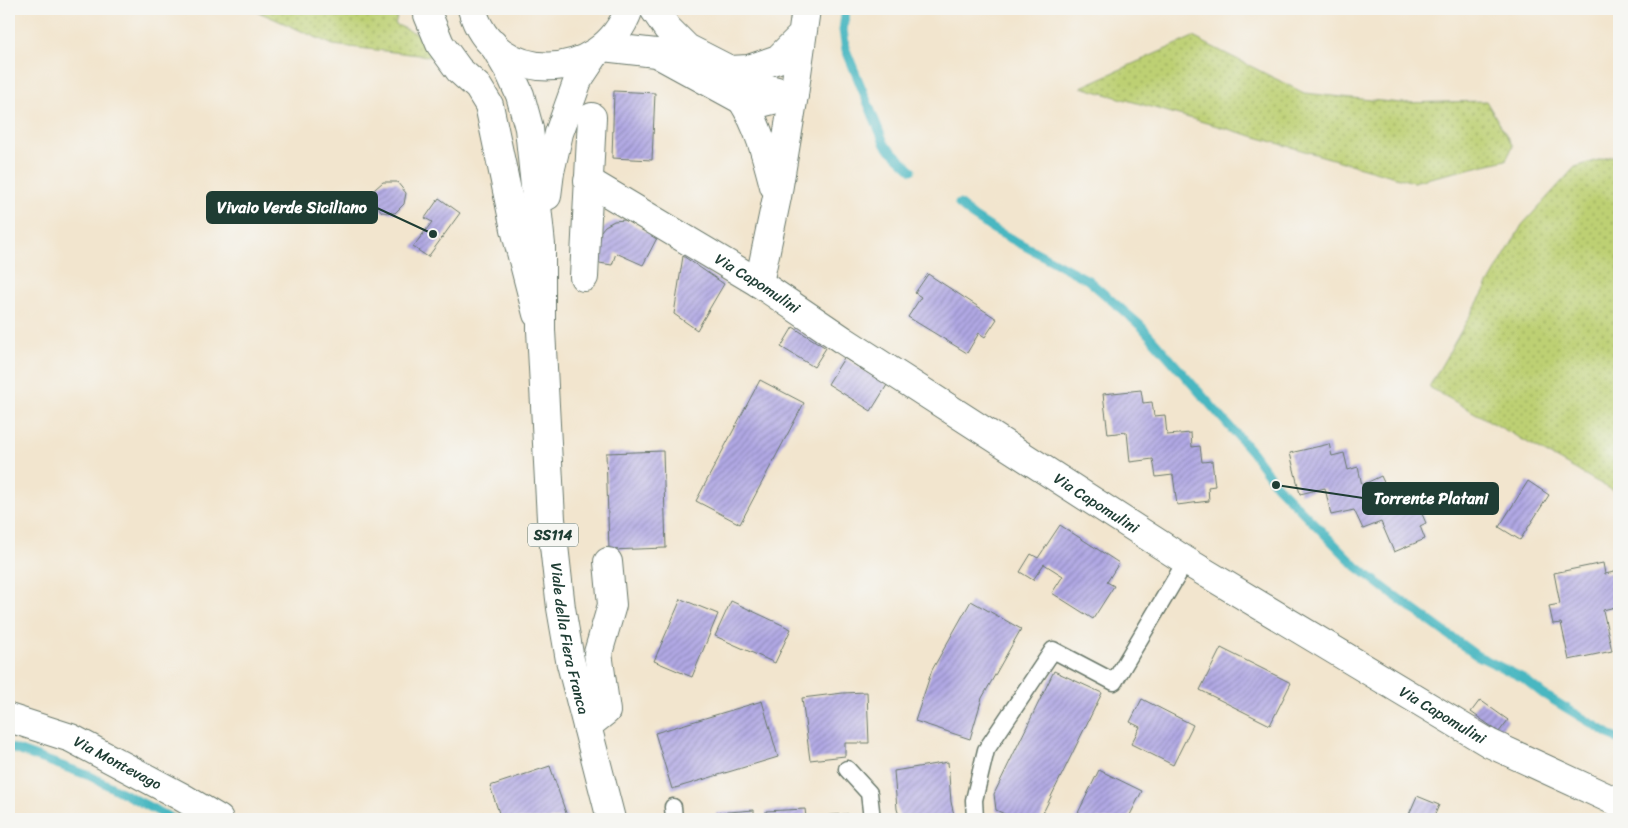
<svg xmlns="http://www.w3.org/2000/svg" width="1628" height="828" font-family="Sriracha,sans-serif">
<style>
.green{fill:url(#green-dots);stroke:#6e8654}
.lines{fill:none;stroke-linecap:round;stroke-linejoin:round}
.stream{stroke:#48b7c1;stroke-width:9}
.building{fill:url(#building-hatch)}
.service-casing{stroke:#69786a;stroke-width:19}
.minor-casing{stroke:#69786a;stroke-width:30}
.secondary-casing{stroke:#69786a;stroke-width:30}
.primary-casing{stroke:#69786a;stroke-width:30}
.service{stroke:#fff;stroke-width:16}
.minor{stroke:#fff;stroke-width:28}
.secondary{stroke:#fff;stroke-width:28}
.primary{stroke:#fff;stroke-width:28}
.labels{text-anchor:middle;dominant-baseline:central;stroke-width:4;stroke-linejoin:round;paint-order:stroke}
.shield{fill:#f6f6f2;stroke:#60746d;stroke-width:1}
.shield-label{font-size:14px;font-weight:bold;fill:#1f3d34}
.street-label{font-size:15px;fill:#1f3d34;stroke:#f6f6f2}
.leader{fill:none;stroke:#1f3d34;stroke-width:2}
.callout-dot{fill:#1f3d34;stroke:#f6f6f2;stroke-width:2}
.callout{fill:#1f3d34;stroke:#1f3d34;stroke-width:2}
.callout-label{font-size:16px;text-anchor:middle;font-weight:bold;fill:#fff}
</style>
<defs>
<pattern id="green-dots" width="8" height="8" patternUnits="userSpaceOnUse" patternTransform="scale(1.25)"><rect width="8" height="8" fill="#bdd073"/><path d="M2 2h.1M6 6h.1" fill="none" stroke="#99aa5f" stroke-width="1.8" stroke-linecap="round"/></pattern>
<pattern id="building-hatch" width="6" height="6" patternUnits="userSpaceOnUse" patternTransform="scale(1.25)"><rect width="6" height="6" fill="#b1a8e4"/><path d="M-1 1l2-2M0 6l6-6M5 7l2-2" fill="none" stroke="#8f8aba"/></pattern>
</defs>
<rect width="100%" height="100%" fill="#f6f6f2"/>
<filter id="ink" filterUnits="userSpaceOnUse"><feTurbulence type="fractalNoise" baseFrequency=".02" numOctaves="2"/><feDisplacementMap in="SourceGraphic" scale="10" xChannelSelector="R" yChannelSelector="G"/><feConvolveMatrix kernelMatrix="1 2 1 2 8 2 1 2 1" color-interpolation-filters="sRGB"/></filter>
<filter id="wash" filterUnits="userSpaceOnUse"><feTurbulence type="fractalNoise" baseFrequency=".0096" numOctaves="4" result="noise"/><feDisplacementMap in="SourceGraphic" scale="20" xChannelSelector="R" yChannelSelector="G"/><feGaussianBlur stdDeviation="1.12" result="paint"/><feColorMatrix in="noise" values="0 0 0 0 0 0 0 0 0 0 0 0 0 0 0 0 0 1.4 0 .05"/><feComposite in="paint" operator="in"/></filter>
<g filter="url(#wash)">
<rect width="100%" height="100%" fill="#f2e5ce"/>
<path class="green" d="M252,9H400L395,24L426,38L436,57L333,45Z
M1193,37L1304,93L1400,103L1486,101L1513,146L1506,160L1413,182L1081,87Z
M1619,154V494L1429,387L1522,225L1575,167Z"/>
<g class="lines">
<path class="stream" d="M846,9L843,30L846,50L885,145L912,170
M959,204L973,216L993,229L1088,280L1141,326L1252,452L1276,485L1357,567L1391,593L1476,655L1523,678L1543,694L1619,740
M9,747L90,776L173,819"/>
</g>
<g id="blocks">
<path class="building" d="M614,91L655,93L652,160L612,158Z
M383,182H397L406,193L404,204L395,213L382,212L374,202L375,189Z
M439,198L460,213L428,257L413,247L432,222L425,218Z
M625,220L657,238L643,265L616,253L612,265L593,262L596,237L605,226L614,221Z
M683,256L724,284L697,330L674,314Z
M928,274L997,319L985,337L979,333L967,353L908,317L921,297L915,293Z
M793,327L826,348L814,367L781,347Z
M844,358L887,385L871,411L828,384Z
M760,380L804,403L740,524L696,501Z
M1141,390L1143,403L1152,402L1154,416L1165,415L1167,435L1191,433L1192,447L1200,446L1202,462L1212,461L1215,486L1208,487L1209,501L1177,505L1173,475L1156,477L1153,459L1130,462L1127,432L1108,434L1103,394Z
M1329,444L1332,456L1344,453L1348,470L1358,467L1362,485L1381,476L1388,491L1398,487L1404,500L1414,496L1426,523L1420,526L1425,539L1394,552L1381,522L1363,529L1354,510L1331,515L1325,488L1300,494L1290,453Z
M663,451L666,548L609,550L606,453Z
M1528,481L1549,495L1520,540L1499,527Z
M1060,525L1119,563L1107,582L1114,586L1093,619L1052,593L1063,576L1044,564L1033,580L1020,572L1031,554L1038,558Z
M1603,563L1605,574L1619,571V606L1603,610L1612,651L1569,660L1561,623L1553,624L1549,606L1560,604L1554,573Z
M681,599L718,614L692,677L654,661Z
M731,601L791,629L775,663L715,636Z
M971,601L1021,629L982,698L970,739L915,721L932,670Z
M1221,648L1291,683L1270,725L1200,690Z
M1054,671L1102,693L1040,819H1015L996,810L994,794Z
M867,692L869,743H845V756L810,760L802,698L843,693Z
M1142,699L1193,725L1173,765L1131,744L1140,727L1130,722Z
M1480,700L1508,720L1499,732L1471,712Z
M762,701L778,757L672,789L655,733Z
M948,762L951,802L955,819H900L897,809L894,771Z
M550,766L568,819H501L490,786Z
M1099,770L1142,791L1128,819H1075Z
M1417,796L1439,805L1433,819H1407Z
M805,809L806,817L848,814V819H766V811Z
M754,810V819H716V813Z"/>
</g>
</g>
<g filter="url(#ink)">
<use href="#blocks" fill-opacity="0" stroke="#69786a" stroke-width="1"/>
<g class="lines">
<g class="service-casing">
<path id="service" d="M847,769L869,793L872,819
M673,807L674,819
M975,819L974,800L986,750L1053,650L1114,682L1186,561"/>
</g>
<g class="minor-casing">
<g id="minor">
<path d="M428,9V15L440,44L459,70L478,87L489,105L515,229L537,314"/>
<path d="M730,70L757,86L794,95L777,197L759,283"/>
<path d="M742,100C759,127 766,155 774,186"/>
<path id="s1" d="M588,181L759,283L843,340L1186,561L1489,743L1619,803"/>
<path d="M584,277L592,117"/>
<path id="s2" d="M9,718L71,738L180,796L219,819"/>
<path d="M587,726L606,711L598,653L612,605L608,562"/>
</g>
</g>
<g class="secondary-casing">
<path id="secondary" d="M654,9L667,28L687,48L730,70L749,69L778,59L802,35
M603,47L656,53L742,100L761,103L794,95L806,9"/>
</g>
<g class="primary-casing">
<g id="primary">
<path d="M472,9C493,86 602,85 629,9"/>
<path id="s3" d="M493,44L510,73L520,95L529,128L541,245V330L551,519L561,608L570,660L611,819"/>
<path d="M547,196L550,172L559,133L578,80L596,53"/>
</g>
</g>
<use href="#service" class="service"/>
<use href="#minor" class="minor"/>
<use href="#secondary" class="secondary"/>
<use href="#primary" class="primary"/>
</g>
</g>
<g class="labels">
<rect class="shield" x="528" y="523.5" width="50" height="23" rx="4"/>
<g class="shield-label">
<text x="553" y="535">SS114</text>
</g>
<g class="street-label">
<text stroke="none"><textPath href="#s1" startOffset="198">Via Capomulini</textPath></text>
<text stroke="none"><textPath href="#s1" startOffset="602">Via Capomulini</textPath></text>
<text stroke="none"><textPath href="#s3" startOffset="605">Viale della Fiera Franca</textPath></text>
<text stroke="none"><textPath href="#s1" startOffset="1008">Via Capomulini</textPath></text>
<text stroke="none"><textPath href="#s2" startOffset="118">Via Montevago</textPath></text>
</g>
</g>
<path class="leader" d="M433 234L377 208M1276 485L1363 498"/>
<g class="callout-dot">
<circle cx="433" cy="234" r="5"/>
<circle cx="1276" cy="485" r="5"/>
</g>
<g class="callout">
<rect x="207" y="192" width="170" height="31" rx="5"/>
<rect x="1363" y="483" width="135" height="31" rx="5"/>
</g>
<g class="callout-label">
<text x="292" y="213">Vivaio Verde Siciliano</text>
<text x="1431" y="504">Torrente Platani</text>
</g>
<rect width="1628" height="828" fill="none" stroke="#f6f6f2" stroke-width="30"/>
</svg>
